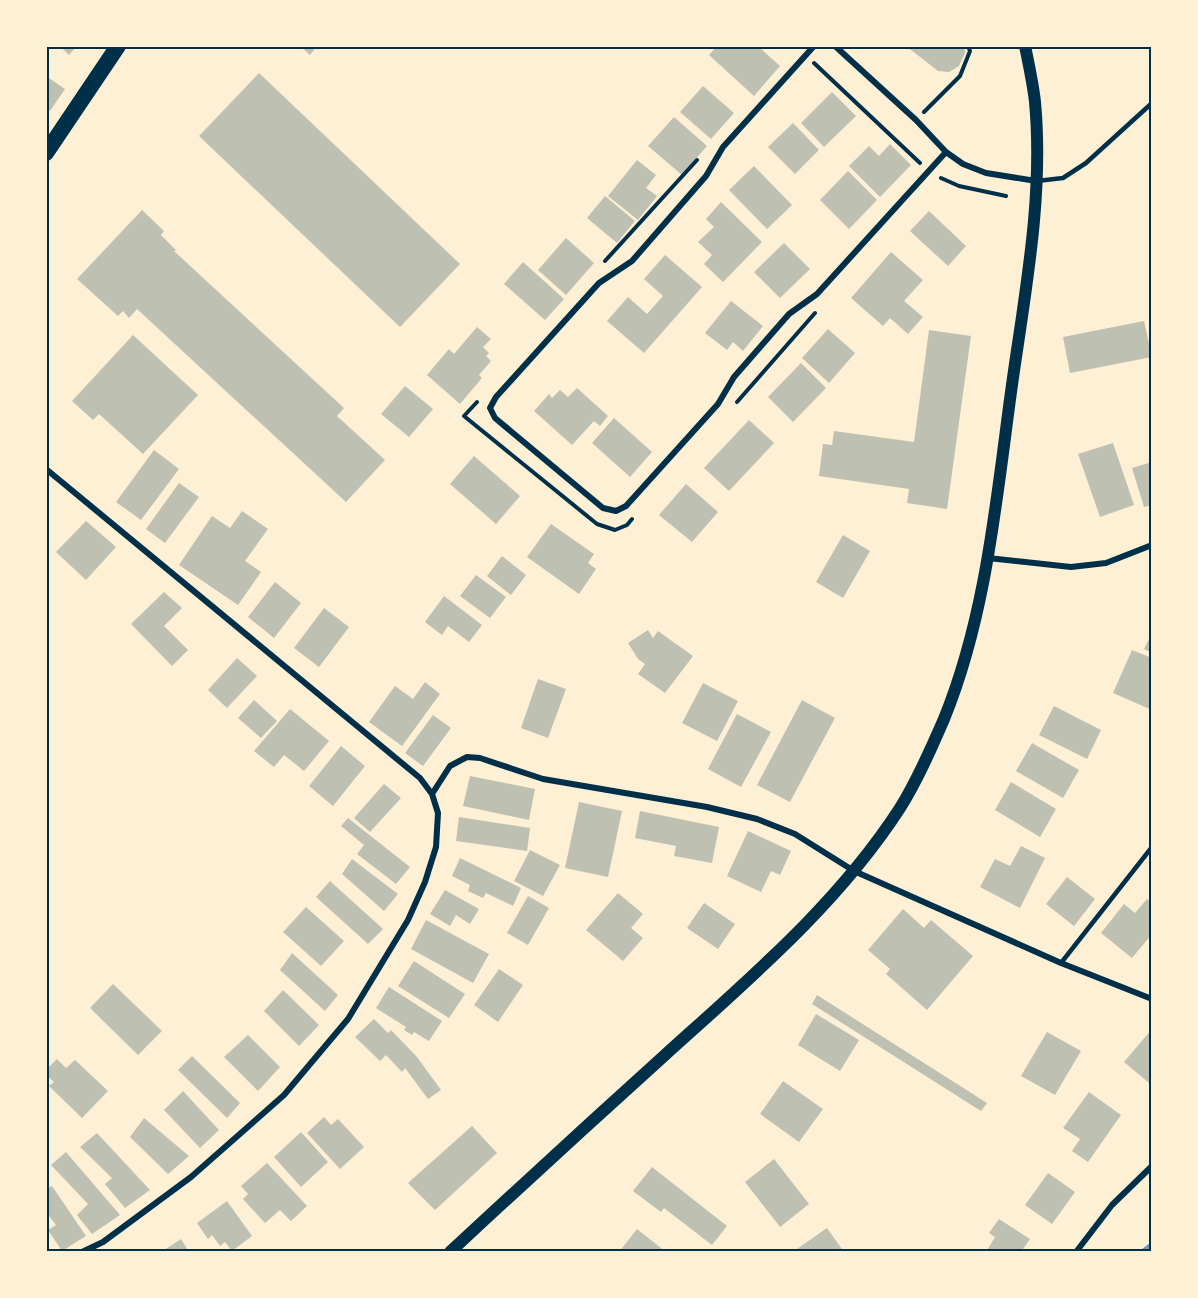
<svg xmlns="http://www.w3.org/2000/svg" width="1198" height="1298" font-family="'Source Sans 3',sans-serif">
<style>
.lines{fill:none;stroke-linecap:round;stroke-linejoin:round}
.stream{stroke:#669bbc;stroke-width:6}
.building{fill:#bec0b2}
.path{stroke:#003049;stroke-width:4}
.service{stroke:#003049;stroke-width:4.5}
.minor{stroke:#003049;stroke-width:6}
.secondary{stroke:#003049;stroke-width:12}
.trunk{stroke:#003049;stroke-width:16}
.neatline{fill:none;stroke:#003049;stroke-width:2}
</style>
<rect width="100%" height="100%" fill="#fdf0d5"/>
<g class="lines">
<path class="stream" d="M1143,1252L1152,1245"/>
</g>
<path class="building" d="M60,46H77L69,55Z
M300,46H317L310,55Z
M717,46H758L780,66L754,96L709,55Z
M906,46H964L965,53L959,66L949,72L938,71Z
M259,73L460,264L400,327L199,136Z
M46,76L65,89L50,111L46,108Z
M703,86L734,113L711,139L680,112Z
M832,92L856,116L824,147L801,123Z
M674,117L707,146L682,175L648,146Z
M793,123L819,150L795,174L768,147Z
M890,144L911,165L880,197L849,166L869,146L879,156Z
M637,160L656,175L646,188L657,196L638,220L608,196Z
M754,166L792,205L767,229L729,190Z
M848,171L877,200L849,229L820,200Z
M605,196L635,221L617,243L587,218Z
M721,202L762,242L723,282L704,264L712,255L698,242L714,227L706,219Z
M142,210L164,231L161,235L176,250L174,251L344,408L337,416L385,460L346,502L137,309L129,318L123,311L118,316L77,279Z
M929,211L966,246L948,266L910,231Z
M566,238L594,263L566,295L538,270Z
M784,243L810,269L780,298L754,272Z
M891,252L923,280L904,301L923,317L908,334L890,318L883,326L851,298Z
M665,255L702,287L644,353L607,321L628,297L647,314L663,296L644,279Z
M523,262L564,299L545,320L504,284Z
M731,301L763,326L743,351L733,342L727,350L705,333Z
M1144,321L1152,357L1070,373L1063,337Z
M477,327L491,339L483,347L489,353L486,356L491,361L479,375L482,378L460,404L427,375L449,349L454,354Z
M828,329L855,353L829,383L802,358Z
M929,330L971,336L947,509L907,503L909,489L819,476L823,444L832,445L834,431L914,442Z
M133,335L198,395L143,454L99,414L93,420L72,401Z
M801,363L826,388L793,422L768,397Z
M405,386L433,409L409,437L381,414Z
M577,388L608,416L600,426L594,421L572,445L534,411L549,394L552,398L560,390L568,397Z
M614,418L652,452L630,477L592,443Z
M749,420L774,443L729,491L704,468Z
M1113,443L1134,505L1100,517L1078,454Z
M154,450L179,469L141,520L116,502Z
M474,456L520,496L496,524L450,484Z
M1152,462V505L1144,507L1132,468Z
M179,483L199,497L165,543L146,529Z
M686,484L718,512L692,542L659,515Z
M242,511L268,529L245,561L261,572L238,605L179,565L212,516L230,528Z
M86,521L116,547L86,580L56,552Z
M551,524L594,554L588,563L596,569L579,594L527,557Z
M843,535L870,551L843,598L816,582Z
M502,556L526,575L511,595L487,576Z
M476,575L506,597L490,618L460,596Z
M275,582L301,603L274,638L248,617Z
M164,592L182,608L164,626L188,650L172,666L131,624Z
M444,596L482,625L469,642L448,626L442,635L425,622Z
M324,608L349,627L319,667L294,648Z
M648,630L653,638L658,631L693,656L665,693L638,674L645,664L638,659L628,643Z
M1152,633V653L1144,649Z
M1132,650L1152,658V710L1113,693Z
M237,658L257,676L227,708L208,690Z
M538,679L566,689L548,738L521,728Z
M425,682L440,694L402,746L369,722L395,686L413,699Z
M703,683L738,701L717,741L682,723Z
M254,700L277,721L261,738L238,718Z
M802,700L835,718L790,802L757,785Z
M1054,706L1101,730L1087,759L1039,735Z
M290,709L329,741L304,771L284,755L274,767L254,751Z
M737,714L771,732L741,787L708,769Z
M433,715L451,728L423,766L405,753Z
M1032,743L1079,770L1063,798L1016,771Z
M341,746L365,766L333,806L309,786Z
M470,776L535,789L529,820L463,806Z
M1011,782L1056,809L1040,837L995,810Z
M384,784L401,798L370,832L354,818Z
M579,802L622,811L608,877L565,868Z
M640,811L719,827L712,863L674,856L676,846L635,838Z
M459,817L530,828L527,851L456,841Z
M348,818L410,867L396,884L357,854L364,845L341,826Z
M748,831L791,851L780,875L771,871L761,892L727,876Z
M1021,846L1045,858L1020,908L980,887L995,859L1010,866Z
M530,850L560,865L543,896L514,881Z
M460,858L521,888L513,906L486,893L483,898L468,891L470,885L452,876Z
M352,859L398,894L384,911L342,874Z
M1067,877L1095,899L1074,926L1046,904Z
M330,881L383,929L368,944L316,897Z
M445,890L479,909L470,924L456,915L450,926L430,914Z
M618,893L643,914L631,928L643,938L623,961L586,930Z
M528,896L549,908L528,945L507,933Z
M1147,899L1152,902V934L1132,958L1101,933L1124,904L1135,913Z
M704,903L735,924L718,949L687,928Z
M306,907L344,941L321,966L283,932Z
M903,909L924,928L931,920L973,956L927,1010L886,974L890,969L868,950Z
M426,920L489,954L473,983L411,949Z
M292,953L338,995L325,1011L280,970Z
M414,961L465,994L449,1018L398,986Z
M499,969L523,985L498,1022L474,1005Z
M113,984L162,1031L138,1055L90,1008Z
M389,987L442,1021L429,1041L414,1032L412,1035L404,1030L406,1027L376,1008Z
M283,990L319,1025L299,1046L264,1011Z
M817,995L987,1103L981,1111L812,1004Z
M816,1014L859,1040L840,1071L798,1045Z
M374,1019L388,1033L391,1030L417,1057L441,1090L428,1099L405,1068L402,1072L386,1055L380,1061L355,1037Z
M1152,1029V1080L1149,1083L1124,1062Z
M1047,1032L1081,1051L1055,1095L1021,1076Z
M248,1035L280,1067L258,1091L224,1057Z
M192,1056L240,1103L227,1118L178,1070Z
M57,1059L66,1068L75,1060L108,1091L82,1118L49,1086L54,1082L46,1075V1070Z
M783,1081L823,1109L799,1142L760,1114Z
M183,1091L219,1130L200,1148L164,1110Z
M1089,1092L1121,1115L1088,1162L1072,1151L1080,1139L1063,1128Z
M324,1117L331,1125L338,1119L364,1147L340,1169L307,1133Z
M144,1118L189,1156L168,1174L130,1137Z
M472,1126L497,1153L435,1210L408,1183Z
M301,1132L328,1162L301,1187L274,1157Z
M97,1133L150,1190L125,1208L105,1184L112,1178L80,1147Z
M66,1152L120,1215L92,1234L77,1215L88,1204L51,1165Z
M774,1159L809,1204L780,1227L745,1182Z
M267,1163L307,1206L291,1221L280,1210L265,1223L243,1199L248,1194L241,1186Z
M652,1167L727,1226L712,1245L664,1208L661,1212L633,1191Z
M1048,1173L1075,1192L1052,1224L1025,1205Z
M52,1186L86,1236L62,1251L48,1230L56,1225L46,1212V1189Z
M227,1201L252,1236L232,1251L225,1242L220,1246L212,1235L208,1239L197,1223Z
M999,1219L1030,1239L1021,1252H986L995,1237L989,1233Z
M827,1228L844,1252H798L797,1249Z
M637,1229L666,1252H619Z
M181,1239L189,1252H161Z"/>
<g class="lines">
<path class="path" d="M814,63L920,163
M924,112L960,76L970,51L968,46
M941,178L959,186L1006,196
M605,261L697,160
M477,402L464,416L597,524L615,530L627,525L632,519
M737,402L815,313"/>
<path class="service" d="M1037,181L1063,178L1086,163L1152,103
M1061,963L1152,847"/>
<path class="minor" d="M814,46L723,147L706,176L632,261L599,283L496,397L490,408L495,418L603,508L616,511L626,506L718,404L734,377L789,314L817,294L946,152
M835,46L916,120L946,152L963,164L986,173L1036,181
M46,469L420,778L432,794L438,813L436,847L425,882L408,920L348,1019L284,1095L191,1177L103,1242L82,1252
M988,558L1071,567L1106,563L1152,545
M432,794L450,766L467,757L480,758L543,779L707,807L757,819L795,834L854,871L1061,963L1152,999
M1076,1252L1112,1205L1152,1166"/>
<path class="secondary" d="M450,1252C521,1186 593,1120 665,1055C749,979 838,904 900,808C917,781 931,749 944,719C986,616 996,502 1011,392C1024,297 1044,199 1035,102C1033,84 1029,65 1025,46"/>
<path class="trunk" d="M46,153L118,46"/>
</g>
<rect width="1198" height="1298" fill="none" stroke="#fdf0d5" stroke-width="96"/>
<rect x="48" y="48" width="1102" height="1202" class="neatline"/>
</svg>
